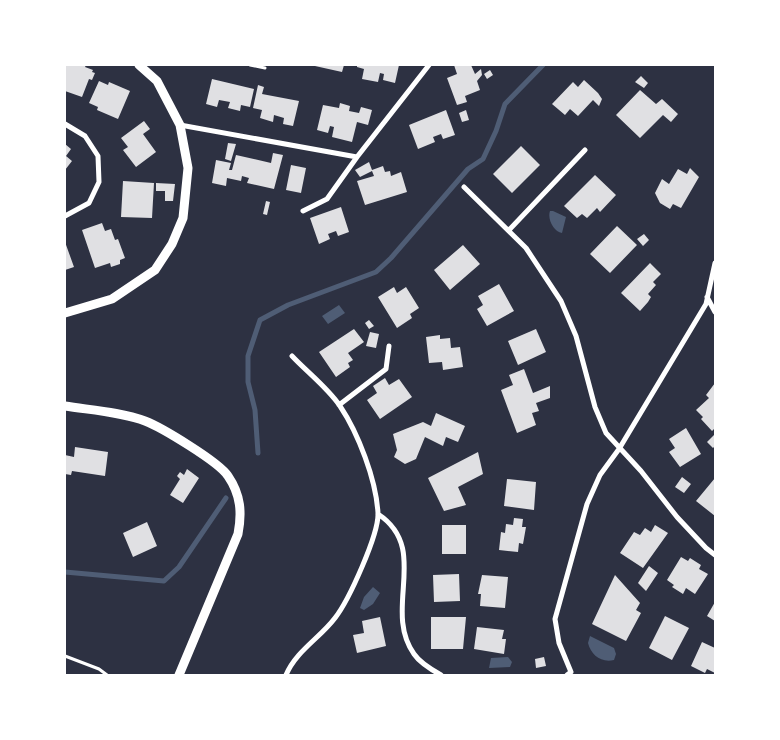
<svg xmlns="http://www.w3.org/2000/svg" width="780" height="740" font-family="'Alegreya Sans',sans-serif">
<style>
.water{fill:#4f5d75}
.lines{fill:none;stroke-linecap:round;stroke-linejoin:round}
.stream{stroke:#4f5d75;stroke-width:5}
.building{fill:#e0e0e3}
.path{stroke:#fff;stroke-width:3}
.minor{stroke:#fff;stroke-width:5}
.tertiary{stroke:#fff;stroke-width:9}
</style>
<rect width="100%" height="100%" fill="#2d3142"/>
<path class="water" d="M550,211H553L566,217L562,233C554,232 547,219 550,211Z
M339,305L345,313L328,324L322,316Z
M373,587L380,593L373,604L364,610L360,608L364,597Z
M590,636L614,648L616,654L614,660C601,663 591,655 588,643Z
M508,657L512,662L510,667L489,668L491,658Z"/>
<g class="lines">
<path class="stream" d="M258,453L255,410L248,382V356L260,320L288,305L376,272L391,258L468,169L483,159L496,131L505,104L543,65
M65,572L164,581L179,567L226,498"/>
</g>
<path class="building" d="M65,65H86L85,67L93,70L92,72L95,73L92,80L89,79L82,97L65,91Z
M318,65H344L342,72L315,66Z
M357,65H399L395,83L383,80L384,74L380,73L378,82L362,79L364,69L357,67Z
M454,65H471L475,74L481,69L482,75L477,81L480,90L465,96L467,102L457,105L447,78L457,74Z
M490,70L493,75L487,79L484,74Z
M641,76L648,83L644,88L635,82Z
M212,79L254,89L250,107L241,105L240,111L228,108L230,102L219,100L217,107L206,104Z
M584,80L598,93L602,99L599,106L593,100L578,116L570,109L565,115L552,104L573,82L578,87Z
M99,81L108,85L109,82L130,91L118,119L97,110L98,107L89,103Z
M258,85L264,87L262,94L299,101L293,126L283,124L284,118L274,115L273,122L260,118L262,110L253,108Z
M640,90L656,104L662,99L678,114L671,122L663,115L640,138L616,115Z
M340,103L350,106L349,111L359,113L361,107L372,110L368,125L357,122L352,142L332,137L334,127L330,126L328,133L317,130L323,105L339,108Z
M446,110L455,135L443,139L441,134L433,137L435,142L418,149L409,125Z
M466,110L469,120L462,122L459,113Z
M144,121L150,129L143,134L156,152L136,167L123,150L128,147L121,138Z
M228,143L236,144L231,161L225,159Z
M65,144L71,149L66,156L72,161L65,170Z
M521,146L540,165L512,193L493,174Z
M273,153L283,155L274,189L247,183L249,178L242,176L241,181L227,178L226,186L212,183L216,160L231,163L229,170H232L236,155L271,163Z
M369,162L372,170L383,166L385,172L390,171L391,176L401,172L407,192L365,205L357,181L374,176L372,171L360,177L355,170Z
M291,165L306,168L301,193L286,190Z
M690,168L699,177L681,208L673,204L670,209L660,203L655,193L662,179L669,184L678,169L687,174Z
M595,175L616,195L600,212L597,208L587,218L582,214L577,218L564,206Z
M123,181L154,183L152,218L121,217Z
M156,183L175,184L173,201H165V191H156Z
M266,201L270,202L267,215L263,214Z
M341,207L349,232L338,236L336,231L328,234L330,239L319,244L310,218Z
M102,223L105,231L111,229L115,240L118,239L125,258L120,260V264L111,267L110,263L95,268L82,230Z
M617,226L637,245L610,273L590,254Z
M644,234L649,240L643,246L637,239Z
M65,242L74,267L65,270Z
M463,245L480,264L450,290L434,270Z
M650,263L661,274L653,282L656,285L648,294L651,297L648,302L640,311L621,293Z
M499,284L514,311L487,326L477,309L483,305L478,296Z
M394,287L397,293L406,287L419,308L410,314L412,318L397,328L378,297Z
M369,320L374,326L369,329L365,323Z
M354,329L364,342L348,353L353,360L348,363L350,367L336,377L319,352Z
M536,329L546,352L518,365L508,341Z
M370,332L379,334L376,348L366,346Z
M440,335V339L450,338L451,348L460,347L463,367L443,370L442,362L429,363L426,337Z
M524,369L533,393L550,386V398L536,403L539,411L532,413L536,425L517,433L501,390L513,385L509,375Z
M385,378L389,385L399,379L412,397L380,419L367,400L377,393L373,386Z
M715,383V428L712,431L701,419L703,417L696,410L709,398L706,395Z
M436,413L465,426L458,442L446,437L443,446L425,437L416,459L405,464L394,457L397,450L393,434L423,422L431,426Z
M686,428L701,454L680,467L669,452L675,448L669,439Z
M715,434V446L713,448L707,442Z
M75,447L108,452L105,476L72,471L71,475L65,474V455L74,457Z
M478,452L483,474L458,487L466,505L444,511L428,478Z
M187,469L199,478L183,503L170,495L180,479L177,476L180,472L184,475Z
M682,477L691,484L684,493L675,487Z
M715,478V516L696,501Z
M507,479L536,482L534,510L504,506Z
M514,518L523,519L522,527H526L523,544L519,543L518,552L499,550L501,532L505,533L506,524L513,525Z
M147,522L157,546L133,557L123,533Z
M442,525H466V554H442Z
M655,525L668,533L643,568L620,553L634,532L640,535L645,528L651,532Z
M681,557L688,561L690,558L701,565L699,569L708,574L695,594L686,588L683,594L672,587L674,585L667,580Z
M649,566L658,573L646,591L638,583Z
M459,574L460,601L434,602L433,575Z
M482,575L508,577L505,608L480,606L481,594H478Z
M615,575L640,603L636,610L641,613L626,641L592,624Z
M715,602V621L707,616Z
M665,616L689,628L672,660L649,648Z
M380,617L386,646L357,653L353,635L364,633L362,621Z
M431,617H466L463,649H431Z
M477,627L504,630L502,639H506L504,654L474,649Z
M702,642L715,648V673L707,669L705,673L691,666Z
M544,657L546,666L536,668L535,659Z"/>
<g class="lines">
<path class="path" d="M250,65L265,68
M65,656L99,669L107,675"/>
<path class="minor" d="M65,124L85,136L98,156L99,182L89,203L65,216
M180,125L357,157L429,65
M464,187L526,248L561,301L576,336L595,407L606,433L641,471L677,517L706,548L715,555
M303,211L327,199L357,157
M509,230L585,150
M707,297L715,312
M339,405L386,369L389,346
M378,514C431,549 382,609 414,654C420,663 432,670 441,675
M286,675C296,651 320,638 335,618C349,600 379,534 378,513C376,479 358,433 340,406C328,388 307,372 292,356
M567,675L571,672L559,643L555,619L587,504L600,475L619,449L706,304L715,263"/>
<path class="tertiary" d="M65,313L112,299L155,270L172,244L183,218L188,168L180,125L157,81L139,65
M65,406C90,410 121,412 145,421C161,427 219,462 228,476C241,495 242,513 238,534L179,675"/>
</g>
<rect width="780" height="740" fill="none" stroke="#ffffff" stroke-width="132"/>
</svg>
